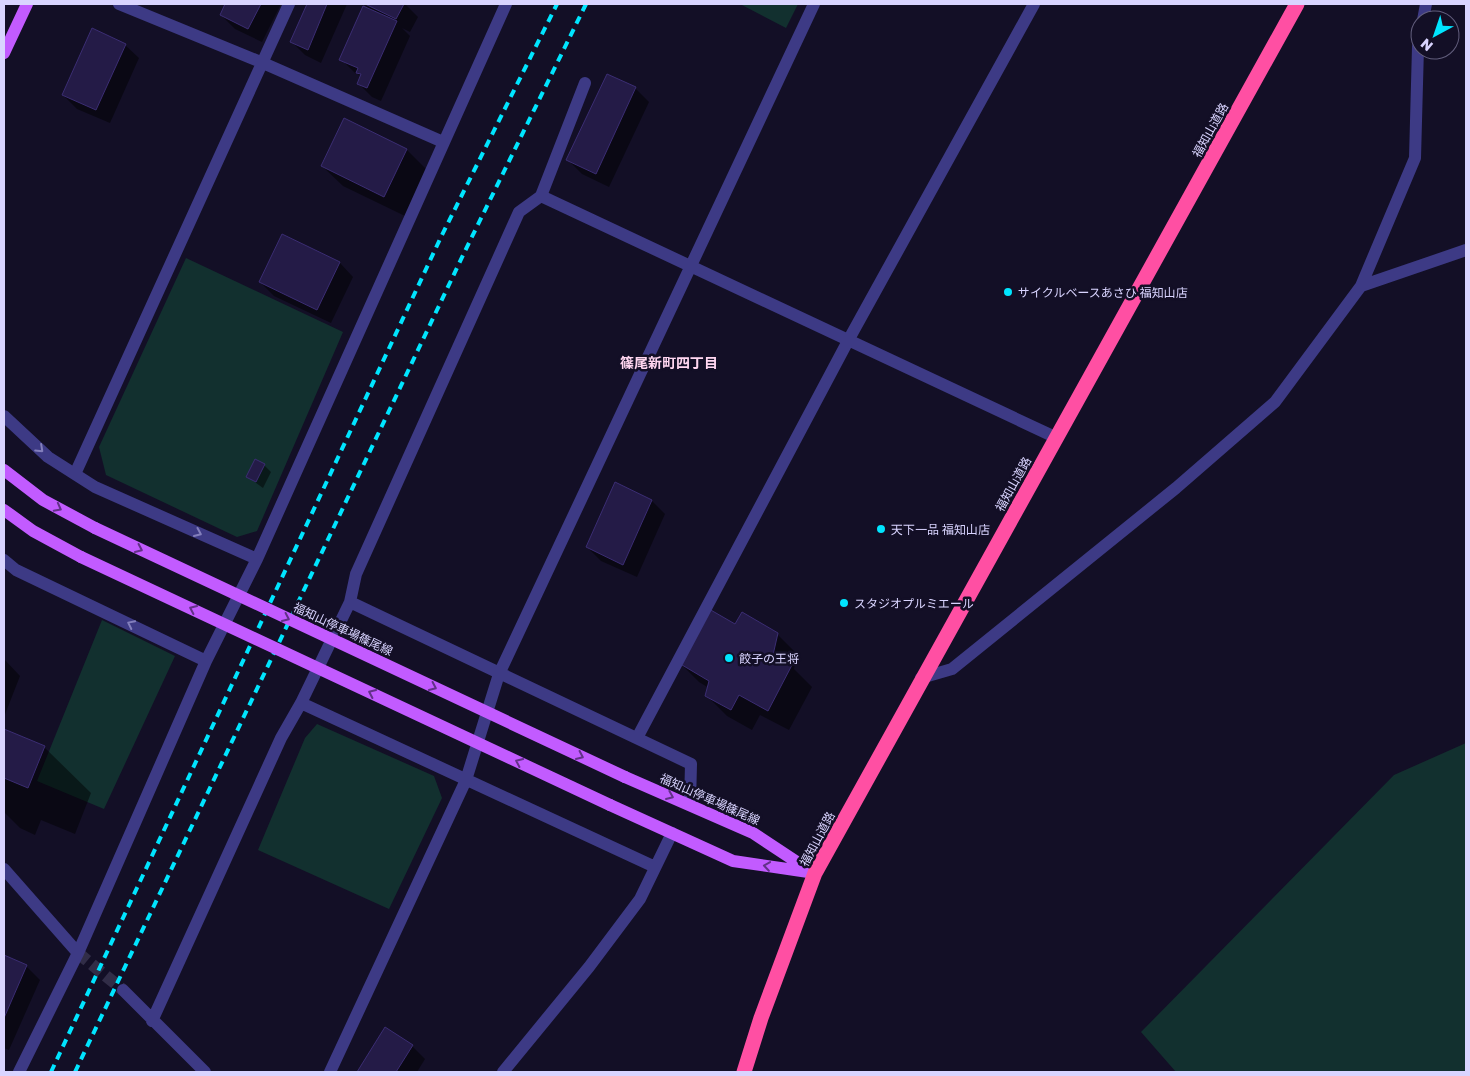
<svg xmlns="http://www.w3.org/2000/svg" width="1470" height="1076" font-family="'Golos Text','Noto Sans JP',sans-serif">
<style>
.green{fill:#12302f}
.shadow{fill:#0007}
.building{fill:#241b47;stroke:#3b2d73}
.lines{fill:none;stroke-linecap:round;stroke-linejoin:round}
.minor-tunnel{stroke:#312d47;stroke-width:12;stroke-dasharray:12 6;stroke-linecap:butt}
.minor{stroke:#3d3a85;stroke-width:12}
.major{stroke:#c25bff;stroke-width:12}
.highway{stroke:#ff4fa3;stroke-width:15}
.rail{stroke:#00e5ff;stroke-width:4;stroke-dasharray:8 6;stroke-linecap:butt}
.major-bridge{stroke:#c25bff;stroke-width:12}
.oneway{stroke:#837fbc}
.oneway2{stroke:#623188}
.poi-dot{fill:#00e5ff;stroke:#130f26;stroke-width:2}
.labels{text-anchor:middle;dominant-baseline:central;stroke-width:5;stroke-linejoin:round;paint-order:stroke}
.street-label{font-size:12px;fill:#d9d4ff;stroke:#130f26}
.poi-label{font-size:12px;fill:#d9d4ff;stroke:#130f26;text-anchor:start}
.neighbourhood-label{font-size:14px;font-weight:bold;fill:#ffd6f0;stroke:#130f26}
</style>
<rect width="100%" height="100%" fill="#130f26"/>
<path class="green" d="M740,4H798L786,28Z
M186,258L343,332L257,531L237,537L106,475L99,447Z
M102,620L175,656L104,809L37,781Z
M317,724L434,776L442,798L389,909L258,850L305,738Z
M1466,743V1072H1176L1141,1032L1394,775Z"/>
<path class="shadow" d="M227,4H281L262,42L235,29L221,15Z
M308,4H347L321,63L305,55L292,42Z
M364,4H405L418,17L410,32L402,28L410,36L381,101L372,97L358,83L362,76L355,73L341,59L372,12Z
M125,45L139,58L110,123L77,109L63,95Z
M608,75L635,88L649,102L609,187L582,174L568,160Z
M345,120L407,150L427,170L405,216L343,186L322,166Z
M282,235L340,263L353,277L331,323L274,296L260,282Z
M264,465L271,472L263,488L248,477Z
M616,484L652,501L665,514L637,577L601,561L587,547Z
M736,626L777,634L797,654L794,669L812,687L789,730L760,715L752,730L727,716L707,696L709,688L699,682L679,662Z
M4,659L20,676L4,717Z
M4,731L44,747L91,793L75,834L41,820L35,835L20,828L4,812Z
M4,956L26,966L40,980L9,1050L4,1048Z
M385,1029L412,1046L425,1059L417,1072H359Z"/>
<path class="building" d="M225,4H261L248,29L220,15Z
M307,4H327L308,50L290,42Z
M365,4H404L396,19Z
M363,6L397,21L367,88L357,84L361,74L356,73L358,68L339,60Z
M92,28L126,44L96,110L62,95Z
M607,74L636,87L596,174L566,160Z
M344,118L407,149L384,197L321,166Z
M282,234L340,262L317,310L259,282Z
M255,459L265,464L256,482L246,477Z
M615,482L652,500L623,565L586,547Z
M709,609L735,624L742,612L778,633L773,655L792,665L768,711L739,695L731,710L705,696L709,681L677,662Z
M4,729L45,746L28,788L4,778Z
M4,955L27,965L4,1018Z
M385,1027L413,1045L396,1072H357Z"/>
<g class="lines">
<path class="minor-tunnel" d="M78,953L123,990"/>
<path class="minor" d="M119,4L263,63L443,142
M1423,20L1426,4
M541,196L585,83
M1361,286L1466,250
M4,416L48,457L95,487L257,559
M75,474L289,4
M4,560L16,570L206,661
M350,602L691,764L690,804
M921,678L952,669L1176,488L1275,402L1361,286L1415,158L1418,47L1420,36
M301,703L655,867
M637,738L849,339L1034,4
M4,869L78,953
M123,990L205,1072
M152,1021L281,738L301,703L350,602L356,574L519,212L541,196L1057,438
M19,1072L78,953L206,661L257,559L506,4
M330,1072L466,780L499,674L814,4
M503,1072L589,967L640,899L672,833"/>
<path class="major" d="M4,53L27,4
M4,470L43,500L95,528
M4,510L33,531L81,557
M625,777L753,833L812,872
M610,805L733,861L815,873"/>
<path class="highway" d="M744,1072L761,1018L815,873L1297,4"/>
<path class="rail" d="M51,1072L441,237L557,4
M75,1072L465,251L586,4"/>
<path class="major-bridge" d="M95,528L625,777
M81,557L610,805"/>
</g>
<defs><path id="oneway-chevron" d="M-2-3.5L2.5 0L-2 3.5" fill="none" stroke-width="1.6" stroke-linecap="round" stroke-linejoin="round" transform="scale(1.25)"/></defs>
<g class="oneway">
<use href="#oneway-chevron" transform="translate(40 449) rotate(43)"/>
<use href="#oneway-chevron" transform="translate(198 533) rotate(24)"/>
<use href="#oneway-chevron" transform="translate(131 624) rotate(-154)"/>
</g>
<g class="oneway2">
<use href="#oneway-chevron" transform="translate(58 508) rotate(28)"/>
<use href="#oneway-chevron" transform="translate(139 549) rotate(25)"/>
<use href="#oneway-chevron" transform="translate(193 609) rotate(-155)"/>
<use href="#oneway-chevron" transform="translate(286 618) rotate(25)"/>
<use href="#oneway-chevron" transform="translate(433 687) rotate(25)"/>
<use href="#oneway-chevron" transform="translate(372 693) rotate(-155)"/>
<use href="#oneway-chevron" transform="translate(580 756) rotate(25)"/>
<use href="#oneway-chevron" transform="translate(519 762) rotate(-155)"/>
<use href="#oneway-chevron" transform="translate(670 796) rotate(23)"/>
<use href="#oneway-chevron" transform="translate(767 866) rotate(-172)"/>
</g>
<g class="poi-dot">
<circle cx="1008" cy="292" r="5"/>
<circle cx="881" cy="529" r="5"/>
<circle cx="844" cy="603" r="5"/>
<circle cx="729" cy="658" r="5"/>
</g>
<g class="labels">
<g class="street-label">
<text transform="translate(1210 130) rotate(-61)">福知山道路</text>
<text transform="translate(1013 484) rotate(-61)">福知山道路</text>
<text transform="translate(343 629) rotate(25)">福知山停車場篠尾線</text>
<text transform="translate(710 799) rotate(24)">福知山停車場篠尾線</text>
<text transform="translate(817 839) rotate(-62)">福知山道路</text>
</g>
<g class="poi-label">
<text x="1018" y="292">サイクルベースあさひ 福知山店</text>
<text x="891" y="529">天下一品 福知山店</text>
<text x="854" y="603">スタジオプルミエール</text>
<text x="739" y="658">餃子の王将</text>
</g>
<g class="neighbourhood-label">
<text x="669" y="362">篠尾新町四丁目</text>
</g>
</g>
<rect width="1470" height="1076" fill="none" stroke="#d9d4ff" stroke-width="10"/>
<g transform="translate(1435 35) rotate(220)"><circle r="24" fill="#130f26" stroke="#625e7d"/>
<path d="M0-4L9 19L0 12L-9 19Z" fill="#00e5ff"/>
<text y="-8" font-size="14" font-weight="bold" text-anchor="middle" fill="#d9d4ff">N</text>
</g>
</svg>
